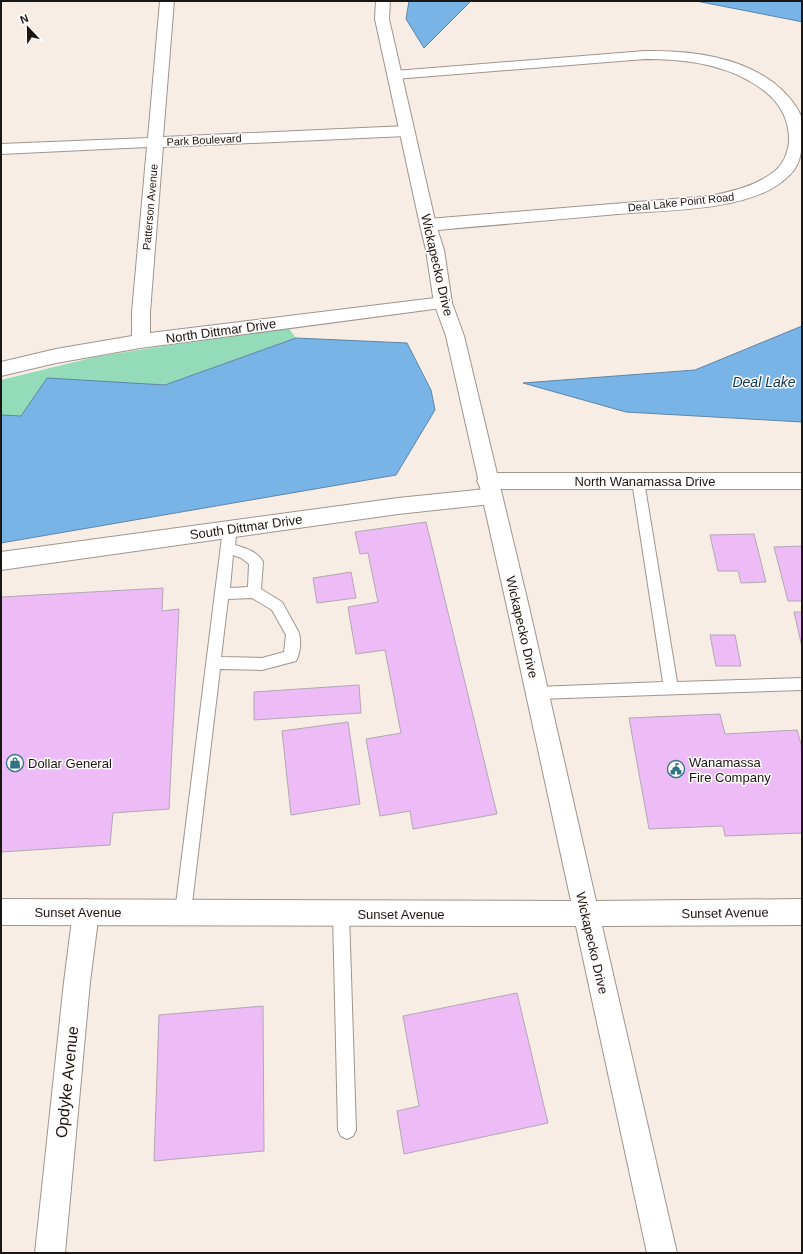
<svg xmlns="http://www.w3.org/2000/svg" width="803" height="1254" font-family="Arial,sans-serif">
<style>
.green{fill:#93dbb9}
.water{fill:#79b4e6;stroke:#5c85a7}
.building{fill:#edbbf6;stroke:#b1a8b2}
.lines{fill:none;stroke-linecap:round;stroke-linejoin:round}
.lane-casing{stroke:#9f958d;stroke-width:2}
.street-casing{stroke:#9f958d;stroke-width:2}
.secondary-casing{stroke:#9f958d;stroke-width:2}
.lane{fill:#fff;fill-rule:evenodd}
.street{fill:#fff;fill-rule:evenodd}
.secondary{fill:#fff;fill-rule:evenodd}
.labels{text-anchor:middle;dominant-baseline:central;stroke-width:3;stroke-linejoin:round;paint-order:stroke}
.far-street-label{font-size:11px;fill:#1a1613;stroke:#fffcfb}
.street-label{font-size:13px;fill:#1a1613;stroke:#fffcfb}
.poi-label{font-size:13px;fill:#1a1613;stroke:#fffcfb;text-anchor:start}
.water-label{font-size:14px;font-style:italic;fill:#073657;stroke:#fffcfb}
.near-street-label{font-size:16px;fill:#1a1613;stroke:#fffcfb}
</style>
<rect width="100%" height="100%" fill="#f8ede5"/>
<path class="green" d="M287,326L296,338L165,385L47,378L21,416L1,415V380L95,357Z"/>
<path class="water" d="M409,1H471L424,48L406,19Z
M696,1H802V22L798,21Z
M802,326V422L626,412L523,383L695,370Z
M296,338L407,343L431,390L435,410L396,475L1,543V415L21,416L47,378L165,385Z"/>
<path class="building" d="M426,522L497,814L413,829L410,811L380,816L366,739L401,733L385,650L356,654L348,607L378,602L368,553L360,554L355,532Z
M754,534L766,582L741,583L738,571H718L710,535Z
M802,546V601H788L774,547Z
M351,572L356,598L317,603L313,578Z
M163,588L162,611L179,609L169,809L113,813L110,845L1,852V597Z
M794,612H802V647Z
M710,635H735L741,666H716Z
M359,685L361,713L254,720V692Z
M720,714L725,734L797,730L802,747V833L725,836L723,826L649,829L629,718Z
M348,722L360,804L291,815L282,731Z
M517,993L548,1123L404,1154L397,1111L419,1106L403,1016Z
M263,1006L264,1151L154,1161L159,1015Z"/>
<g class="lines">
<g class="lane-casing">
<path id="lane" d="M638,476L643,477L644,481L677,682L802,678V690L537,699L532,698L530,693L532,688L537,687L663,682L632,481L633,477Z
M230,524L235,525L237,529L235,545C245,548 257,551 263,562L261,589L282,602L298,631C302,639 300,654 296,661L262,670L220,669L191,912L189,918L183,920L177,918L175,912L223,529L225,525ZM233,555L241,558L249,564L248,587L230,588ZM252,598L272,610L286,635L284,652L262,658L221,657L228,599Z
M341,906L347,908L349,914L356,1130L353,1136L347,1139L341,1136L338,1130L333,914L335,908Z"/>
</g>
<g class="street-casing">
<path id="street" d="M160,1H174L163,137L406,126L412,128L414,131L412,134L406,136L163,147L150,312V333L443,297L449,299L452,303L449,307L140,348L56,363L1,376V362L56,349L132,336V312L147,147L1,154V144L148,138Z
M645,51C691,50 746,57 781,89C789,97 799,108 802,119C803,125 802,132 802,137C802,161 797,172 776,186C737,211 664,210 618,214C554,220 491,225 428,231L422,229L420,225L422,221L428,219L710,196C733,191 756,186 775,171C783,164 788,153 789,142C790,114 774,95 751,82C719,63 681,59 645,59L395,79L390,78L388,75L390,72L395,71Z
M487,473H802V489H494L498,490L501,496L498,502L491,504L398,514L1,570V552L398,498L486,489L480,487L477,481L480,475Z
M86,899L95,903L99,912L90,982L65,1253H35L64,982L73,912L77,903Z"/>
</g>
<g class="secondary-casing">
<path id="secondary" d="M376,1H390L389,19L436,225L444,250L452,303L464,336L529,607L596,901L802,899V925L602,926L677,1253H647L576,926L1,925V899L571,901L507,607L446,336L434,303L426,250L420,225L375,19Z"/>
</g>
<use href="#lane" class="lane"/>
<use href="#street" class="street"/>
<use href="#secondary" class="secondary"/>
</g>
<defs>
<g id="shop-ring" transform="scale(0.9)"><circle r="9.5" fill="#fffcfb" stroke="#317286" stroke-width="1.5"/><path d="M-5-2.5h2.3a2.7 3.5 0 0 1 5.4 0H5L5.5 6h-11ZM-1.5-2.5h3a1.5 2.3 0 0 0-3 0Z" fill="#317286"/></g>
<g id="civic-ring" transform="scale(0.9)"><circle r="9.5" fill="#fffcfb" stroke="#317286" stroke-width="1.5"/><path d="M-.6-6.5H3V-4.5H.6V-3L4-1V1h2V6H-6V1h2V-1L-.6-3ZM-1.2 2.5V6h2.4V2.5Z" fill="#317286"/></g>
</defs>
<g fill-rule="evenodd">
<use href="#shop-ring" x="15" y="763"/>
<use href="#civic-ring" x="676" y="769"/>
</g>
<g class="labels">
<g class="far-street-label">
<text transform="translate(204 140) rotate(-3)">Park Boulevard</text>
<text transform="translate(681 202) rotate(-6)">Deal Lake Point Road</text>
<text transform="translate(150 207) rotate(-85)">Patterson Avenue</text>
</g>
<g class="street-label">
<text transform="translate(437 265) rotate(77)">Wickapecko Drive</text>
<text transform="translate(221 331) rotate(-8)">North Dittmar Drive</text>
<text x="645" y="481">North Wanamassa Drive</text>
<text transform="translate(246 527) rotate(-8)">South Dittmar Drive</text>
<text transform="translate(522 627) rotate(77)">Wickapecko Drive</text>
<text x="78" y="912">Sunset Avenue</text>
<text transform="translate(725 913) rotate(-1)">Sunset Avenue</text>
<text x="401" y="914">Sunset Avenue</text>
<text transform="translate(592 943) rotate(77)">Wickapecko Drive</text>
</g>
<g class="poi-label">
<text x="689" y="762">Wanamassa<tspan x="689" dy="15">Fire Company</tspan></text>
<text x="28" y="763">Dollar General</text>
</g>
<g class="water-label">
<text x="764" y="382">Deal Lake</text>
</g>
<g class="near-street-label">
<text transform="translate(67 1082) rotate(-84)">Opdyke Avenue</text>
</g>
</g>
<rect width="803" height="1254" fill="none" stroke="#1a1613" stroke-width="4"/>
<g transform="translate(28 28) rotate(338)" stroke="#fffcfb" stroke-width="3" paint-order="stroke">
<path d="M0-3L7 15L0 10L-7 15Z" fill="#1a1613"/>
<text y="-6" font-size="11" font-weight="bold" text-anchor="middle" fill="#1a1613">N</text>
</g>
</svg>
